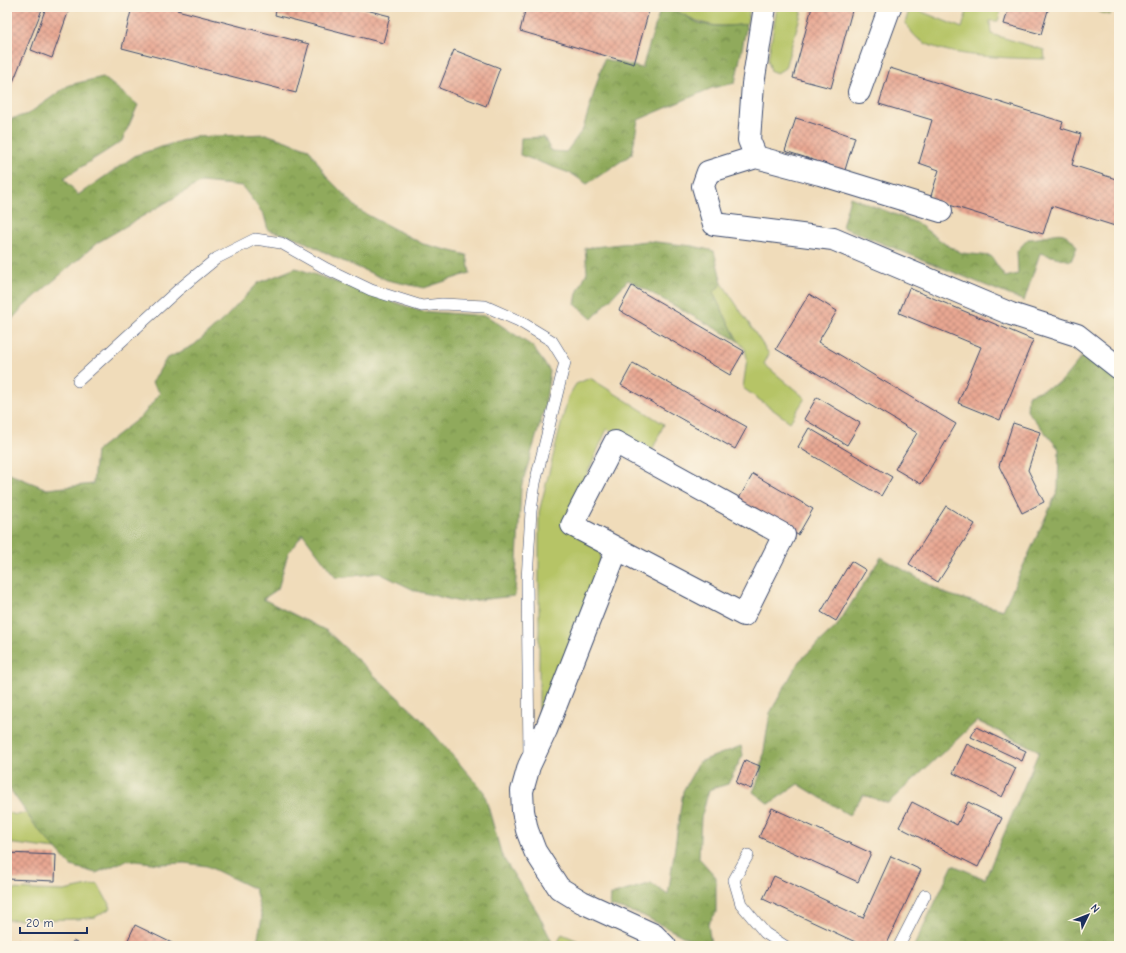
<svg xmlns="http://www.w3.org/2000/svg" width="1126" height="953" font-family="'Comic Neue',sans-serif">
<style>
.green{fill:#b6c466;stroke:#687a62}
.forest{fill:url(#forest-crowns);stroke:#566c5c}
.building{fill:url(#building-cross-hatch)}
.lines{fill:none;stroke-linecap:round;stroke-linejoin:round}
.service-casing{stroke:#3b496c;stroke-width:12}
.minor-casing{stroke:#3b496c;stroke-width:24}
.service{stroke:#fff;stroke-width:11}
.minor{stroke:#fff;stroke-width:22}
</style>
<defs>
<pattern id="forest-crowns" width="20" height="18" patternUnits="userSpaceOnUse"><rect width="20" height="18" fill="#90aa5b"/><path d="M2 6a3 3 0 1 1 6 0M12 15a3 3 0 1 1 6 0" fill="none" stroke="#758b4e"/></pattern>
<pattern id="building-cross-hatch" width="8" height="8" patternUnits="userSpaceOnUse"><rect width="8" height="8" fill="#e9a792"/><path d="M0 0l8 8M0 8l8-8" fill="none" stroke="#bc887a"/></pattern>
</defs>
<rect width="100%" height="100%" fill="#fcf5e5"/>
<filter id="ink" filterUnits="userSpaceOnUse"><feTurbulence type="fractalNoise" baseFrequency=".025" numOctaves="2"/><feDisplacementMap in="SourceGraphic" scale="8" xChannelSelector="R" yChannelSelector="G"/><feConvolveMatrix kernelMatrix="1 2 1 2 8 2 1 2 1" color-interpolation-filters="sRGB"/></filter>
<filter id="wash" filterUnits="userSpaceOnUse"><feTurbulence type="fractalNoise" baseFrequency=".012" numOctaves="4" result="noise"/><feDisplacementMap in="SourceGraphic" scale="16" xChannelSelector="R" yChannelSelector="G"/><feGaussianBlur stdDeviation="0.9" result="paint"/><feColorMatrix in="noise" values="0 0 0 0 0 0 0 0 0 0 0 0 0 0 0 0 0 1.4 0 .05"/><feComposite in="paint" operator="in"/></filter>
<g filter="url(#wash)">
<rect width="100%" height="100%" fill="#f0dcba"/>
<path class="green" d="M668,7H750L747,24C711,30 700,23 668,7Z
M777,7H803L785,68L777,73L771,71L768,60Z
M910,7L962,28L968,7H1002L998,21H990L991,34L1044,50L1045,59C1013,58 941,58 917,38C912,34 909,27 905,23Z
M1100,7H1113L1110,15L1098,12Z
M722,283L769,354L764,364L805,398L790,422L743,388L747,359L745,349L738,341L713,293Z
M590,378L664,424L651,453L607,429L564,526L601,549L600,564L539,723V512L568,397L576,384Z
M7,812L16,815L26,813L37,828L56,849L7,843Z
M98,884L111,908L95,917L79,919L7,920V889L64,891Z
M562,934L590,946H556Z"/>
<path class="forest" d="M661,7C676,7 686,18 699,23C715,28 731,26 747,24L735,83L712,88L638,120L632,154L587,184L572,174L520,155L521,138L544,137L551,151L566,152L583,129L604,59L642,68Z
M103,77L138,105L122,141L64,178L78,195L136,155L193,137L266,134L309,149L327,177L360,211L423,244L467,255L470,273L424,288L387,280L338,259L297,238L268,230L264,215L242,186L201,182L97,243L22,308L7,325V120L28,114L69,85Z
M850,197L917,223L945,244L962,253L991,256L1005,277L1018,274L1017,251L1028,239C1052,239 1061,222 1077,247L1071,261L1040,253L1024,301L842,227Z
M647,241L693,246L714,251L722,283L713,293L738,341L628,280L592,319L575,304L577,293L587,272L585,248Z
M296,268L420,311L487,316L532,346L550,371L545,407L521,488L515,596L460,602L416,591L379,573L336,578L303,534L288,553L278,589L263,599L327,631L420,718L484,792L502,856L538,913L552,942L550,946H256L262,918L255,889L207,866L184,863L160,864L127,860L96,873L71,866L37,828L7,785V473L47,489L93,484L96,451L143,415L160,393L152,383L166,359L194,345L226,317L258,283Z
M1085,353L1119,378V946H914L953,865L985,879L1039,751L977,721L888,803L863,795L849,815L798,784L769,804L753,792L760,775L770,713L799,661L836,627L881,557L946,594L1003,610L1058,490L1059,449L1027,411L1028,395L1060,383Z
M741,746L743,755L728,784L709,790L701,818L699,858L716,877V913L708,924L711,944L688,939L642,915L610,906L611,895L651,883L668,895L683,791L699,762Z"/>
<g id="blocks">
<path class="building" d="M7,7H43L7,97Z
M46,7H70L52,58L31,50Z
M132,7H178L177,10L309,44L296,93L122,48Z
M277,7H354L390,16L383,43L275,15Z
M526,7H650L634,64L520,31Z
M812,7H853L831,88L793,78Z
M1009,7H1049L1041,34L1004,24Z
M454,50L500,68L486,106L439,88Z
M890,68L1063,122L1061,128L1081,134L1072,165L1119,180V212L1115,226L1052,206L1043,234L930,199L939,170L919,163L932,120L879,104Z
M796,118L855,137L845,170L785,151Z
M632,286L744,351L730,375L619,310Z
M909,288L1033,340L1000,420L958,403L981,347L899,313Z
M809,294L837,311L818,342L956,424L921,484L895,469L917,433L776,349Z
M633,363L747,427L735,449L621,385Z
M817,397L860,423L847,445L804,419Z
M1013,423L1040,432L1028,470L1044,502L1022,513L999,466Z
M809,428L892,477L881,496L798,447Z
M753,474L813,509L798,535L738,500Z
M946,506L975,524L938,582L909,564Z
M851,561L866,570L836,621L821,612Z
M976,727L1026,751L1022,761L971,737Z
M967,744L1016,768L1002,797L953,773Z
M745,760L760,766L751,789L736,783Z
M912,802L957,825L968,802L1002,818L978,867L899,827Z
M772,808L871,853L858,882L759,837Z
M7,853L56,855L55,881L7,879Z
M891,856L921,870L886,946H864L763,899L774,876L863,918Z
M135,925L178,946H125Z
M20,941L31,946H17Z
M73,941L83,946H70Z"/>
</g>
</g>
<g filter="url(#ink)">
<use href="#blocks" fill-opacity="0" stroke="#3b496c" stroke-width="1"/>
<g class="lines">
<g class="service-casing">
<path id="service" d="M78,381L178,290L217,258L255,239L281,243L327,269L371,290L422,306L442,304L485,306L519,321L552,341L565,362L535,483L531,511L527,580L529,756
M748,855L734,880L741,904L765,933L785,946
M899,946L925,895"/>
</g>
<g class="minor-casing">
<path id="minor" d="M765,7L753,84L749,140L756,157L708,172L703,186L714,224L833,239L1011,314L1077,335L1119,368
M859,92L890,7
M756,157L820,174L941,211
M615,442L784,535L744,615L572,525Z
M617,549L546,730L529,766L522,791L523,811L527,830L535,851L559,888L582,902L654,935L665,946"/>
</g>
<use href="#service" class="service"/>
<use href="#minor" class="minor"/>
</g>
</g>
<rect width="1126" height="953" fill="none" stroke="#fcf5e5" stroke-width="24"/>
<g transform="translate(1088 915) rotate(47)" stroke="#fcf5e5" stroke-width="3" paint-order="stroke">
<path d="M0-3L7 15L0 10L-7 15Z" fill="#1b2f5e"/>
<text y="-6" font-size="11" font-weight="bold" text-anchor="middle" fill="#1b2f5e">N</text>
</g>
<path d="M20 927v6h67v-6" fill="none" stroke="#1b2f5e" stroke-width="2"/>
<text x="26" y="927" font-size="12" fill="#1b2f5e" stroke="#fcf5e5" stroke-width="3" paint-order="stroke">20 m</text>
</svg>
